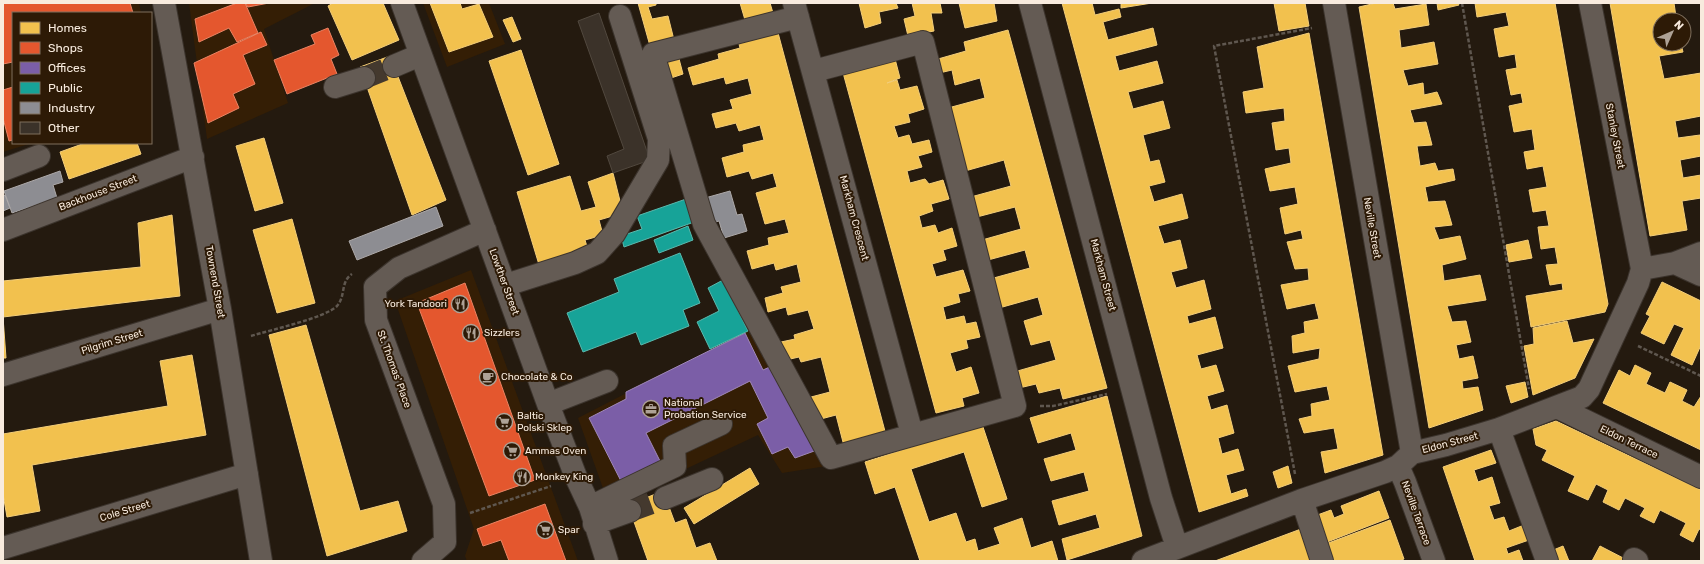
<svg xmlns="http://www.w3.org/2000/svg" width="1704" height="564" font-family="Rubik,sans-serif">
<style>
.built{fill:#341e05}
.homes{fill:#f2c14e;stroke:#f4ce79}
.shops{fill:#e4572e;stroke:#ea8363}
.offices{fill:#7b5ea7;stroke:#a088b8}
.public{fill:#17a398;stroke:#5ab9ad}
.industry{fill:#8d8d92;stroke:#ada9a9}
.building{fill:#3b3229;stroke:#51483e}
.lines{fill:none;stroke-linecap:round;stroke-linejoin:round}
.minor-tunnel{stroke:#44392e;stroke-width:22;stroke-dasharray:22 11;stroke-linecap:butt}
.minor-casing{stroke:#3c342d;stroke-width:24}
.path{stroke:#5f574f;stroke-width:2.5;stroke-dasharray:4 2;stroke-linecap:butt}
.minor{stroke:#645b54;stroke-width:22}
.labels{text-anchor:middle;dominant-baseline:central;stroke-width:4;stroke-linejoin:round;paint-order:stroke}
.street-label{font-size:10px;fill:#f8ebde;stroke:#2d1a06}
.poi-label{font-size:10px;fill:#f8ebde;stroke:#2d1a06;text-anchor:start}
</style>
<rect width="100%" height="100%" fill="#241a0f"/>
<path class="built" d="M3,3H139L141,13H13V143H32L3,152Z
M189,3H315L264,29L288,103L207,139Z
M423,3H489L505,44L447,67Z
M471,270L578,561H467L465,556L474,529L395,301Z
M753,328L827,466L782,473L758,435L609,505L578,418Z"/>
<path class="homes" d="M333,3H383L399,40L352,60L328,6Z
M430,3H460L462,9L479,4L493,37L449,52Z
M638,3H656V5L648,7L652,19L668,16L674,40L650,46Z
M740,3H770L773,13L745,20Z
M859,3H896L898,8L879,12L881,23L865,28Z
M912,3H940L942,13H931L934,31L908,36L904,19L915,16Z
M959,3H994L997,21L965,28Z
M1062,3H1092L1095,15L1119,9L1121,17L1103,22L1108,40L1153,28L1157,45L1115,56L1119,71L1157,61L1163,83L1128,92L1133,109L1163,101L1170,128L1143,135L1150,162L1159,160L1165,182L1149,186L1154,202L1182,194L1188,218L1158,226L1164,244L1180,240L1187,268L1171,272L1176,288L1204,280L1211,309L1187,316L1189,324L1215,317L1223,348L1197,355L1201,369L1216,365L1224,391L1207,396L1211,410L1227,405L1234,433L1218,438L1222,454L1238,449L1244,470L1226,475L1231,494L1246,489L1248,496L1199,512Z
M1121,3H1152L1121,8Z
M1274,3H1305L1309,26L1279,31Z
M1376,3H1393L1395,9L1426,4L1429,25L1399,30L1401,48L1434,42L1438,64L1403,70L1408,86L1423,83L1424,95L1437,92L1442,104L1410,110L1414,123L1426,122L1432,145L1417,146L1420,166L1435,163L1438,171L1453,169L1455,180L1425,187L1428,202L1445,201L1452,225L1434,227L1439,240L1460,236L1466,259L1442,265L1444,281L1480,275L1486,300L1447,306L1452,322L1466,321L1471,342L1456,345L1459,359L1473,356L1478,378L1462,381L1463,389L1478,387L1483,410L1429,428L1359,7Z
M1437,3H1458L1459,5L1438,10Z
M1475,3H1555L1608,304L1605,312L1531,327L1526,296L1563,290L1562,283L1550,285L1546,265L1558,264L1555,247L1541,249L1538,227L1549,226L1546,210L1533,212L1529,190L1547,187L1543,166L1527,169L1524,152L1535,150L1532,129L1514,132L1509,106L1523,103L1521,93L1511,95L1506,70L1517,68L1515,54L1499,57L1494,29L1509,26L1506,12L1477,17Z
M1610,3H1674L1676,17L1656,20L1660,44H1681L1683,52L1659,56L1664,79L1701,73V116L1675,121L1678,138L1700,135L1701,139V156L1680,160L1683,178L1701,175V198L1682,201L1687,230L1650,236Z
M512,17L521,39L513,42L503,20Z
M777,29L886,435L844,446L836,415L817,420L811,397L830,392L821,357L801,362L799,357L786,360L781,342L795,339L794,335L814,329L808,310L788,315L786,307L768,312L765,298L783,293L781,287L801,282L797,264L776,270L774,263L752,269L747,251L769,245L768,238L789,233L785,219L765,224L756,193L777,187L773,173L752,179L749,171L727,177L722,158L744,152L743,145L764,140L760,125L739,131L736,123L716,128L712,114L733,109L730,100L752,94L748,78L726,84L724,77L693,85L688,68L719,59L718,54L740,48L738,40Z
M1008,30L1107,388L1063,399L1060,388L1039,393L1036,384L1019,388L1014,372L1056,360L1050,340L1031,345L1024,321L1043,315L1038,297L999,308L990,279L1030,268L1025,250L988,260L982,240L1021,229L1015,207L973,218L967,198L1011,186L1004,160L965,171L948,108L985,98L980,78L955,85L952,70L935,74L931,61L966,51L964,42Z
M1309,33L1383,455L1325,473L1321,452L1338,449L1334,428L1304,433L1299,419L1312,416L1311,404L1330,400L1327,386L1295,392L1288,366L1319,359L1320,348L1293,353L1292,336L1305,333L1304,322L1319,319L1315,303L1287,309L1281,285L1309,280L1308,268L1295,269L1287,242L1303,239L1301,230L1285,234L1280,208L1298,204L1295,187L1270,191L1265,169L1291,163L1289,148L1276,150L1272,123L1285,121L1284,108L1246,113L1243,92L1264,88L1257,47Z
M521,50L559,164L528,175L489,61Z
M678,55L683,74L668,79L662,59Z
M894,55L900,78L887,83L897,80L900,90L917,86L924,109L908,114L910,122L894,126L898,138L909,135L912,144L929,140L932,152L918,156L922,167L907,171L910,183L925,179L929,184L943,180L949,199L931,204L933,211L919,216L922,228L935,225L938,233L952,228L957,246L943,250L946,260L932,264L936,277L963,270L970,291L958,294L960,302L943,307L946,320L964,316L966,324L976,322L980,337L966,340L968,348L950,353L956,372L971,367L979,393L962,398L964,406L936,413L842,69Z
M390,56L446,200L412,215L360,67Z
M264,138L283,203L255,211L236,146Z
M85,143H137L141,154L69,179L60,152Z
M613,173L623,213L599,220L603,235L585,240L589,253L540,268L517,192L570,176L581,211L596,207L588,182Z
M172,215L180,296L3,317L6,358H3V281L141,267L138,223Z
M292,219L315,303L277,313L253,230Z
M1528,240L1532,258L1509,262L1506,245Z
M1662,282L1701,301V345L1692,365L1671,355L1684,328L1674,324L1664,344L1641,333L1650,316L1646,314Z
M1567,321L1573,343L1594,339L1575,378L1533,395L1524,346L1534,344L1533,328Z
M306,325L360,511L398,501L407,531L327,556L269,335Z
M192,355L206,435L32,465L40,511L7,517L3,494V434L168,406L160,361Z
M1635,365L1651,373L1646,384L1665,393L1670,382L1687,390L1682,401L1694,407L1701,396V450L1603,403L1619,370L1630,376Z
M1525,382L1528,397L1511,403L1506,386Z
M1107,396L1142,536L1067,560L1062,539L1100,528L1096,514L1059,525L1052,501L1089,491L1084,472L1051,481L1044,459L1076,450L1071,433L1038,443L1030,418Z
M1556,421L1701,490V530L1699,529L1693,542L1680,535L1686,523L1660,510L1654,523L1640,516L1645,508L1625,498L1619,510L1603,502L1608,490L1596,484L1588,500L1568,491L1575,476L1542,460L1547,450L1536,445L1533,429Z
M982,424L1007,499L982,507L964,452L911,469L929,522L956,513L966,542L975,539L978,551L1000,544L994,528L1022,518L1031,548L1052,541L1058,561H920L895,487L875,494L865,462Z
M1491,450L1496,463L1474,470L1478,482L1492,477L1500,503L1489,506L1494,520L1504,517L1509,531L1524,525L1529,540L1506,548L1508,554L1519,550L1523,561H1475L1443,467Z
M1288,466L1292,483L1278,488L1273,472Z
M750,468L759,484L694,524L684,508Z
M663,491L675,523L686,519L696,548L710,543L717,561H648L628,505Z
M1379,491L1389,518L1322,544L1312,517L1331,510L1334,518L1344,514L1341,506Z
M1390,520L1404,559L1399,561H1329L1323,545Z
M1301,529L1312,561H1215Z
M1563,546L1569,561H1554L1551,551Z
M1600,546L1629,561H1592Z"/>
<path class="shops" d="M3,3H130L133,13H13V62L3,64Z
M237,3H245L258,33L237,42L229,28L199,42L195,19Z
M245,3H269L248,7Z
M328,28L339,55L331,59L337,74L287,94L274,60L315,44L311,35Z
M261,32L267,45L243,55L255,84L233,94L239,108L208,123L194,63Z
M13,87V140L9,141L3,118V90Z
M465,283L535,480L489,496L417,303Z
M545,504L566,561H509L501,540L483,546L477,529Z"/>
<path class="offices" d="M745,333L763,370L772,366L817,450L795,458L788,447L772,454L757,424L768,418L750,381L646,433L663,467L624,487L589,418L626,399V392Z"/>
<path class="public" d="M689,198L697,221L624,247L621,236L642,229L637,216Z
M688,226L693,240L659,253L654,240Z
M680,253L700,303L683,310L689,326L641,345L636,332L583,352L567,313L619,292L614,279Z
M723,280L748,331L710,349L697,322L719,311L708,288Z"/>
<path class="industry" d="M60,171L63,182L53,185L57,198L12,213L4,191Z
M730,191L737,215L742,214L747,231L724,238L719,221L712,223L705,198Z
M5,195L10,208L3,211V196Z
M436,207L443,226L357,260L349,241Z"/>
<path class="building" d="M599,13L650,160L613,173L607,156L624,149L578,21Z"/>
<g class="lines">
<path class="minor-tunnel" d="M364,78L394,66
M630,511L665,498"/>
<g class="minor-casing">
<path id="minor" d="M164,3L220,309L261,561
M402,3L548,404L576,477L590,507L607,561
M794,3L912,434
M1030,3L1161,498L1177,547
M1334,3L1412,453
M798,17L653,54L704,224L831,458L1015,406L923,42L814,71
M394,66L420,55
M335,87L364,78
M3,170L39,156
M3,230L193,157
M1675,263L1701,275
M1642,269L1675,263L1701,253
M506,285L575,263L597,253L614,234L658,160L659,139L620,16
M3,375L220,309
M548,404L607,381
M1557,407L1701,477
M1499,429L1547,561
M1398,466L1405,482L1434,561
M665,498L712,479
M1302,500L1322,561
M590,507L675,466L674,446L721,424
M594,524L630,511
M3,548L247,474
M1634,559L1637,561
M423,561L445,542L444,504L376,320L375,287L399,268L485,230
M1143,561L1302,500L1385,472L1398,466L1412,453L1446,445L1499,429L1582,397L1589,389L1638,283L1642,269L1590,3"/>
</g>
<path class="path" d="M1462,3L1529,389
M251,336C270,330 325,318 337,306C346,296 340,282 352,274
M1638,346L1701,376
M1040,406H1053L1107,394
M1295,474L1214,46L1312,28
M470,513L551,486"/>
<use href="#minor" class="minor"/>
</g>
<defs>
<g id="restaurant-ring" transform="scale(0.9)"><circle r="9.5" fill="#2d1a06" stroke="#aea296" stroke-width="1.5"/><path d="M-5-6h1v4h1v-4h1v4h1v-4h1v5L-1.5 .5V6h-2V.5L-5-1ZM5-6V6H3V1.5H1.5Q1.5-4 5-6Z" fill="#aea296"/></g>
<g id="cafe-ring" transform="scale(0.9)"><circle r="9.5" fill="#2d1a06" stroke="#aea296" stroke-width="1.5"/><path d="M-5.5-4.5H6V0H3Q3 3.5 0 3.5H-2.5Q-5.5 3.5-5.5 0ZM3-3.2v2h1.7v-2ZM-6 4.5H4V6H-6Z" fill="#aea296"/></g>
<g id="office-ring" transform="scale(0.9)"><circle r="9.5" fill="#2d1a06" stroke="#aea296" stroke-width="1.5"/><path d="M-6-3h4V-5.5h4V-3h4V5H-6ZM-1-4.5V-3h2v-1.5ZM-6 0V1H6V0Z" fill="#aea296"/></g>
<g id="supermarket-ring" transform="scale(0.9)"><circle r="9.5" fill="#2d1a06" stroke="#aea296" stroke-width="1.5"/><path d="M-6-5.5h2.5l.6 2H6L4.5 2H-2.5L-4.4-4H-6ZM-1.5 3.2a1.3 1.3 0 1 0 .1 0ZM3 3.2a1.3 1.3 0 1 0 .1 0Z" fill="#aea296"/></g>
</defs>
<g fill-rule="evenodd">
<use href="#restaurant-ring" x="460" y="304"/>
<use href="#restaurant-ring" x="471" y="333"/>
<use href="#cafe-ring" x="488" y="377"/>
<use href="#office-ring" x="651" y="409"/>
<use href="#supermarket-ring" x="504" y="422"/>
<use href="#supermarket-ring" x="512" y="451"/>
<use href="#restaurant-ring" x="522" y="477"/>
<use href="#supermarket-ring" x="545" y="530"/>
</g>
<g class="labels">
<g class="street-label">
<text transform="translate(1615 136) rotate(79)">Stanley Street</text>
<text transform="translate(98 193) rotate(-21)">Backhouse Street</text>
<text transform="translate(854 218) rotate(75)">Markham Crescent</text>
<text transform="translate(1372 228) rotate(80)">Neville Street</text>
<text transform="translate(1103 275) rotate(75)">Markham Street</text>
<text transform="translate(215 282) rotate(80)">Townend Street</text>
<text transform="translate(504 282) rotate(70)">Lowther Street</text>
<text transform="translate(112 342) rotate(-17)">Pilgrim Street</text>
<text transform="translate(394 369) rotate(70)">St. Thomas' Place</text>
<text transform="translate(1629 442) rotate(26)">Eldon Terrace</text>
<text transform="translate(1450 443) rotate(-15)">Eldon Street</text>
<text transform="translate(125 511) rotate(-17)">Cole Street</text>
<text transform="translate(1416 513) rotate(70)">Neville Terrace</text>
</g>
<g class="poi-label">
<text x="447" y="304" text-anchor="end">York Tandoori</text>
<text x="484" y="333">Sizzlers</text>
<text x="501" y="377">Chocolate &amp; Co</text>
<text x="664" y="403">National<tspan x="664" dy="12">Probation Service</tspan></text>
<text x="517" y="416">Baltic<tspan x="517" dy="12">Polski Sklep</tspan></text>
<text x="525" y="451">Ammas Oven</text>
<text x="535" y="477">Monkey King</text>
<text x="558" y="530">Spar</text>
</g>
</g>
<rect width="1704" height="564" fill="none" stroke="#f8ebde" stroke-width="8"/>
<rect x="12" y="12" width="140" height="132" fill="#2d1a06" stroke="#7e6e5c"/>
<rect x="20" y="22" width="20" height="12" fill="#f2c14e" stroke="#7e6e5c"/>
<text x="48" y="32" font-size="12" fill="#f8ebde">Homes</text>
<rect x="20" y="42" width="20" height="12" fill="#e4572e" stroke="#7e6e5c"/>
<text x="48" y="52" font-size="12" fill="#f8ebde">Shops</text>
<rect x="20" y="62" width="20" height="12" fill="#7b5ea7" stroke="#7e6e5c"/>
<text x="48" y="72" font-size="12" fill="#f8ebde">Offices</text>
<rect x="20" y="82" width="20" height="12" fill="#17a398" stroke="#7e6e5c"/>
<text x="48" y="92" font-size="12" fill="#f8ebde">Public</text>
<rect x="20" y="102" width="20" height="12" fill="#8d8d92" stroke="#7e6e5c"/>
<text x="48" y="112" font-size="12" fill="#f8ebde">Industry</text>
<rect x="20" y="122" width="20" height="12" fill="#3b3229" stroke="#7e6e5c"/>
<text x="48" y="132" font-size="12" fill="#f8ebde">Other</text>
<g transform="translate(1672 32) rotate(45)"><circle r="19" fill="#2d1a06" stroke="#7e6e5c"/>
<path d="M0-3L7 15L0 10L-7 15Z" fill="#aea296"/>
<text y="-6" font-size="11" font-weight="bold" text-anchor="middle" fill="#f8ebde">N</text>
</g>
</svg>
